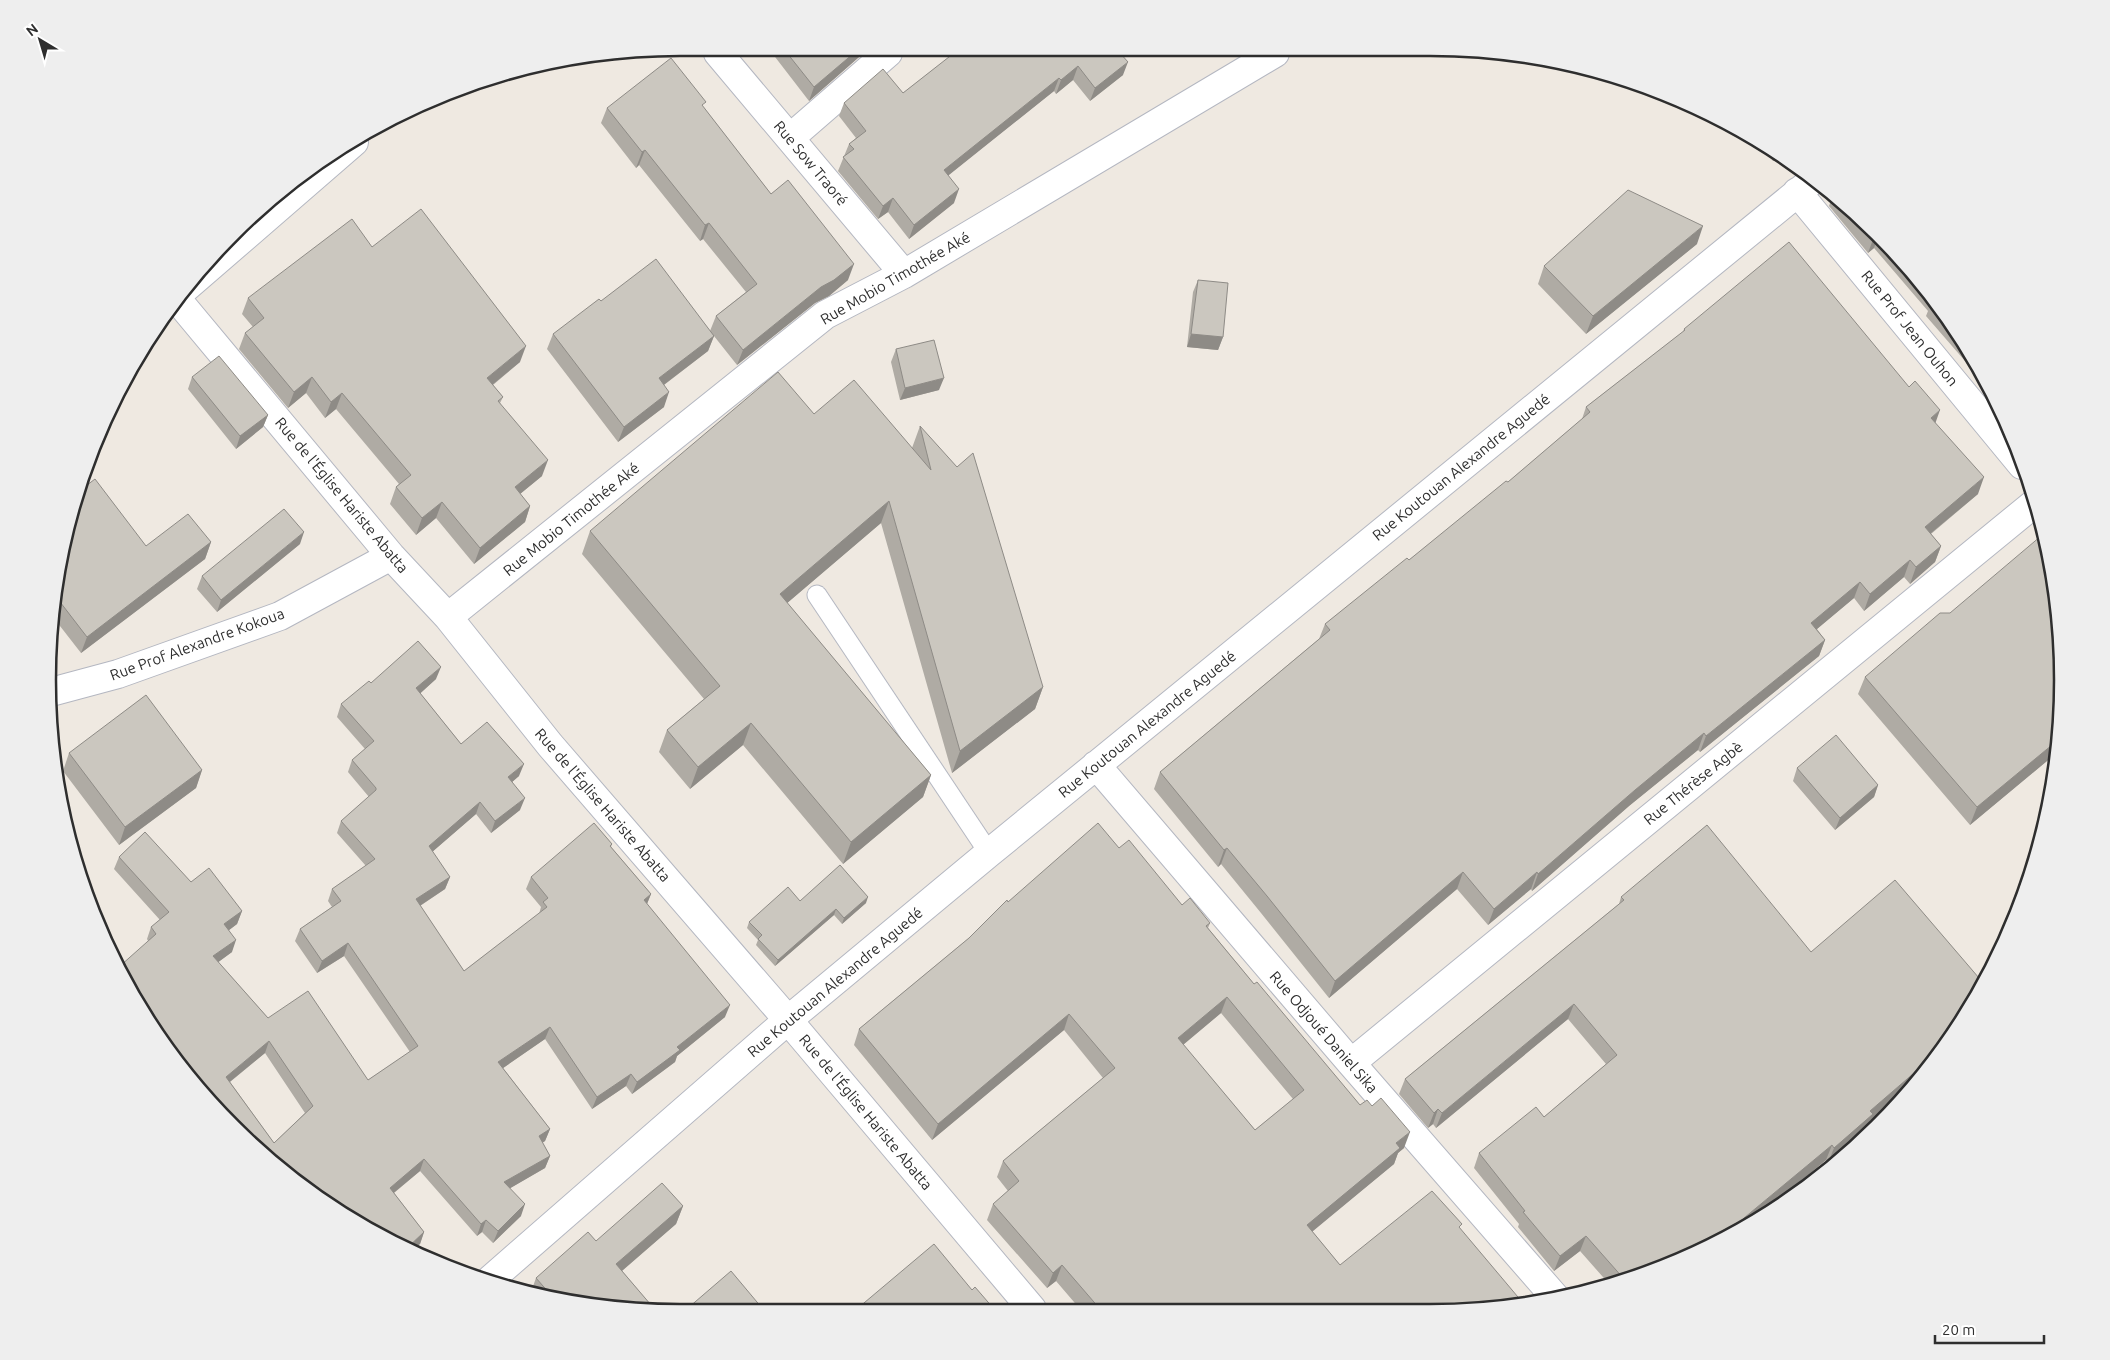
<svg xmlns="http://www.w3.org/2000/svg" width="2110" height="1360" font-family="Ubuntu,sans-serif">
<style>
.lines{fill:none;stroke-linecap:round;stroke-linejoin:round}
.service-casing{stroke:#b4b7c1;stroke-width:21}
.minor-casing{stroke:#b4b7c1;stroke-width:30}
.service{stroke:#fff;stroke-width:19}
.minor{stroke:#fff;stroke-width:28}
.wall{fill:#afaba4;fill-rule:evenodd}
.shaded-wall{fill:#8e8b86}
.building{fill:#cbc7bf;stroke:#8e8b86;fill-rule:evenodd}
.labels{text-anchor:middle;dominant-baseline:central;stroke-width:4;stroke-linejoin:round;paint-order:stroke}
.street-label{font-size:15px;fill:#2e2e2e;stroke:#fff}
.rim{fill:none;stroke:#2e2e2e;stroke-width:2.5}
</style>
<rect width="100%" height="100%" fill="#efe9e1"/>
<g class="lines">
<g class="service-casing">
<path id="service" d="M817,595L989,853"/>
</g>
<g class="minor-casing">
<path id="minor" d="M718,53L904,274
M790,138L888,53
M1797,192L2022,465
M182,291L354,142
M176,298L391,556L448,617L550,745L788,1020L1032,1309
M448,617L825,315L904,274L1275,53
M51,692L118,674L280,616L391,556
M1096,765L1351,1063L1555,1297
M1351,1063L2036,502
M491,1279L788,1020L989,853L1813,180"/>
</g>
<use href="#service" class="service"/>
<use href="#minor" class="minor"/>
</g>
<path class="wall" d="M772,53H862L860,55L859,57L809,101Z
M950,53H1120L1123,75L1090,101L1073,80L1056,94L1054,91L948,175L954,203L909,239L888,212L878,219L838,171L849,144L856,138L839,116L844,103L903,93L951,56Z
M607,108H704L771,194L848,280L829,296L815,303L737,365L714,336L708,351L664,385V407L618,442L547,349L553,334L601,301L710,331L716,316L746,292L703,239L700,241L639,165L636,168L601,123Z
M1754,138L1779,156L1773,161Z
M1833,195L1847,204L1932,295L1975,364L1969,358L1965,361L1926,316L1928,311L1874,248L1868,253L1829,206Z
M1697,244L1586,334L1538,284L1544,266Z
M372,247L520,362L493,385L503,397L500,403L542,476L520,494L530,506L525,522L474,564L436,518L416,535L390,504L396,487L399,484L336,409L325,418L306,393L288,408L239,349L245,333L253,327L242,314L248,298Z
M1198,280L1223,337L1218,350L1187,347L1193,292Z
M1684,329L1935,423L1978,494L1931,534L1941,546L1935,562L1910,584L1904,577L1864,611L1854,598L1817,629L1825,640L1819,656L1700,752L1698,750L1629,806L1532,891L1531,889L1488,925L1457,889L1329,998L1261,913L1221,864L1218,867L1154,789L1160,772L1319,639L1325,624L1409,560L1508,482L1582,419L1586,407L1683,332Z
M896,349L939,390L900,400L891,362Z
M192,377L268,415L263,427L236,449L188,389Z
M814,414L912,448L920,426L1043,687L1035,709L952,773L881,523L787,603L931,775L923,797L843,864L743,745L690,789L659,752L667,730L704,699L582,554L590,531Z
M78,492L146,546L211,542L205,559L81,653L53,617Z
M300,544L217,612L197,589L202,576Z
M1950,613L2061,638L2057,761L2053,756L1970,825L1858,694L1865,677Z
M436,679L420,693L461,744L519,776L512,782L520,810L491,833L476,814L432,852L450,877L445,889L420,906L464,971L539,914L541,907L526,889L531,877L612,844L611,847L651,894L647,904L725,1017L677,1056L675,1062L632,1094L626,1086L592,1109L545,1039L503,1068L550,1129L545,1141L542,1143L550,1156L545,1168L510,1188L521,1216L493,1243L482,1232L477,1236L420,1171L394,1193L424,1232L420,1244L263,1156L147,939L151,927L160,920L114,869L119,857L191,882L242,911L237,924L229,930L232,952L218,962L268,1018L368,1080L410,1052L344,956L317,973L295,941L300,929L332,907L328,901L332,889L366,866L337,833L341,821L369,797L348,772L352,760L365,749L337,717L341,704L371,683ZM265,1053L305,1113L274,1143L230,1082Z
M69,753L202,770L196,788L119,845L63,771Z
M1797,768L1878,785L1874,797L1835,830L1793,781Z
M1119,848L1182,905L1210,923L1208,928L1254,984L1360,1105L1404,1148L1398,1153L1394,1164L1312,1231L1340,1265L1460,1229L1471,1311L1080,1309L1056,1281L1047,1288L987,1220L993,1204L1008,1191L997,1177L1003,1161L1103,1078L1064,1030L932,1140L854,1045L859,1029L969,938L1008,902ZM1221,1013L1293,1099L1255,1130L1183,1045Z
M1621,897L1811,952L1979,978L1910,1089L1909,1088L1870,1121L1867,1129L1828,1163L1826,1160L1710,1247L1610,1285L1580,1251L1554,1271L1518,1227L1519,1224L1474,1168L1479,1153L1544,1117L1606,1064L1568,1019L1436,1128L1433,1124L1428,1128L1399,1094L1405,1079L1619,904Z
M800,901L866,903L842,924L834,915L775,966L756,945L758,940L747,928L749,922Z
M683,1206L676,1224L622,1271L651,1305L598,1307L532,1289L536,1278L596,1241Z"/>
<path class="shaded-wall" d="M854,53H862L860,55L859,57L809,101L814,87Z
M1128,62L1123,75L1090,101L1095,88Z
M1078,66L1073,80L1056,94L1061,80Z
M1059,78L1054,91L939,183L944,170Z
M645,150L639,165L636,168L642,152Z
M1775,154H1776L1779,156L1773,161Z
M959,189L954,203L909,239L914,225Z
M893,198L888,212L878,219L883,206Z
M709,223L703,239L700,241L705,225Z
M1703,226L1697,244L1586,334L1593,316Z
M1875,234L1878,237L1874,248L1868,253Z
M854,264L848,280L829,296L815,303L737,365L743,350L821,287Z
M1191,334L1223,337L1218,350L1187,347Z
M714,336L708,351L653,393L659,378Z
M526,346L520,362L481,394L487,378Z
M1968,353L1970,356L1969,358L1965,361Z
M312,377L306,393L288,408L294,392Z
M944,378L939,390L900,400L905,388Z
M669,392L664,407L618,442L624,427Z
M342,393L336,409L325,418L331,402Z
M1940,410L1934,427L1931,418Z
M268,415L263,427L236,449L240,436Z
M548,460L542,476L509,503L515,487Z
M1984,477L1978,494L1919,543L1925,527Z
M889,501L881,523L772,616L780,594Z
M442,502L436,518L416,535L422,518Z
M530,506L525,522L474,564L480,548Z
M304,532L300,544L217,612L221,600Z
M211,542L205,559L81,653L87,637Z
M1941,546L1935,562L1910,584L1916,567Z
M1910,560L1904,577L1864,611L1870,594Z
M1860,582L1854,598L1805,639L1811,623Z
M1825,640L1819,656L1700,752L1706,736Z
M441,667L436,679L412,701L416,688Z
M1043,687L1035,709L952,773L960,751Z
M751,723L743,745L690,789L698,767Z
M1704,733L1698,750L1629,806L1532,891L1538,874L1635,790Z
M2058,740V744L2053,756L1970,825L1977,807Z
M524,764L519,776L504,789L508,777Z
M202,770L196,788L119,845L125,827Z
M931,775L923,797L843,864L851,842Z
M1878,785L1874,797L1835,830L1840,818Z
M525,798L520,810L491,833L495,821Z
M480,802L476,814L424,859L429,846Z
M1227,848L1221,864L1218,867L1224,850Z
M1463,872L1457,889L1329,998L1335,981Z
M1537,872L1531,889L1488,925L1494,909Z
M450,877L445,889L412,911L416,899Z
M651,894L646,906L644,900Z
M868,897L866,903L842,924L844,918Z
M836,909L834,915L775,966L778,960Z
M242,911L237,924L220,937L224,924Z
M236,940L232,952L209,969L213,956Z
M348,943L344,956L317,973L322,961Z
M1227,997L1221,1013L1172,1054L1178,1038Z
M1574,1004L1568,1019L1436,1128L1442,1113Z
M730,1005L725,1017L677,1056L675,1062L632,1094L637,1082L677,1047Z
M1069,1014L1064,1030L932,1140L938,1124Z
M550,1027L545,1039L493,1075L498,1062Z
M269,1041L265,1053L221,1089L226,1077Z
M1932,1061L1912,1088L1910,1089L1916,1074Z
M1914,1073L1909,1088L1870,1121L1867,1129L1828,1163L1834,1148L1870,1111Z
M631,1074L626,1086L592,1109L597,1097Z
M1438,1109L1433,1124L1428,1128L1434,1113Z
M550,1129L545,1141L534,1148L539,1136Z
M1410,1132L1404,1148L1398,1153L1394,1164L1301,1241L1307,1225L1396,1143Z
M1832,1145L1826,1160L1756,1219L1740,1229L1744,1218Z
M550,1156L545,1168L500,1194L504,1182Z
M424,1159L420,1171L385,1200L390,1188Z
M525,1204L521,1216L493,1243L498,1231Z
M683,1206L676,1224L609,1282L616,1264Z
M486,1220L482,1232L477,1236L481,1224Z
M424,1232L420,1244L412,1251L406,1249Z
M1586,1236L1580,1251L1554,1271L1560,1256Z
M1062,1265L1056,1281L1047,1288L1053,1273Z"/>
<path class="building" d="M787,53H854L814,87Z
M954,53H1120L1128,62L1095,88L1078,66L1061,80L1059,78L944,170L959,189L914,225L893,198L883,206L843,157L854,149L849,144L866,131L844,103L883,69L903,93Z
M671,58L706,102L702,105L771,194L788,180L854,264L834,280L821,287L743,350L716,316L757,284L709,223L705,225L645,150L642,152L607,108Z
M1628,190L1703,226L1593,316L1544,266Z
M421,209L526,346L487,378L503,397L498,401L548,460L515,487L530,506L480,548L442,502L422,518L396,487L411,475L342,393L331,402L312,377L294,392L245,333L264,318L248,298L352,219L372,247Z
M1789,242L1909,387L1915,381L1940,410L1931,418L1984,477L1925,527L1941,546L1916,567L1910,560L1870,594L1860,582L1811,623L1825,640L1706,736L1704,733L1635,790L1538,874L1537,872L1494,909L1463,872L1335,981L1267,896L1227,848L1224,850L1160,772L1330,630L1325,624L1407,558L1409,560L1506,481L1508,482L1590,412L1586,407L1685,330L1684,329Z
M656,259L714,336L659,378L669,392L624,427L553,334L599,299L601,301Z
M1198,280L1228,283L1223,337L1191,334Z
M934,340L944,378L905,388L896,349Z
M219,356L268,415L240,436L192,377Z
M778,372L814,414L854,380L931,470L920,426L957,467L973,453L1043,687L960,751L889,501L780,594L931,775L851,842L751,723L698,767L667,730L720,686L590,531Z
M95,479L146,546L188,514L211,542L87,637L57,598L78,492Z
M284,509L304,532L221,600L202,576Z
M2041,536L2045,541L2061,638L2058,740L1977,807L1865,677L1940,613H1950Z
M418,641L441,667L416,688L461,744L487,722L524,764L508,777L525,798L495,821L480,802L429,846L450,877L416,899L464,971L547,907L543,902L548,898L531,877L594,823L612,844L610,846L651,894L644,900L730,1005L677,1047L680,1050L637,1082L631,1074L597,1097L550,1027L498,1062L550,1129L539,1136L550,1156L504,1182L525,1204L498,1231L486,1220L481,1224L424,1159L390,1188L424,1232L406,1249L364,1228L263,1156L204,1097L132,996L120,966L156,934L151,927L169,912L119,857L145,832L191,882L209,868L242,911L224,924L236,940L213,956L268,1018L308,991L368,1080L418,1046L348,943L322,961L300,929L341,901L332,889L375,859L341,821L376,790V788L352,760L374,741L341,704L369,681L371,683ZM269,1041L313,1106L274,1143L226,1077Z
M146,695L202,770L125,827L69,753Z
M1836,735L1878,785L1840,818L1797,768Z
M1098,823L1119,848L1129,840L1182,905L1190,898L1210,923L1206,926L1254,984L1257,982L1360,1105L1367,1100L1372,1106L1381,1098L1410,1132L1396,1143L1400,1148L1307,1225L1340,1265L1432,1191L1462,1224L1459,1227L1523,1303L1471,1311L1100,1309L1062,1265L1053,1273L993,1204L1019,1181L1003,1161L1115,1068L1069,1014L938,1124L859,1029L969,938L1007,900L1008,902ZM1227,997L1304,1090L1255,1130L1178,1038Z
M1707,825L1811,952L1895,880L1979,978L1990,970L1978,996L1932,1061L1916,1074L1914,1073L1870,1111L1873,1114L1834,1148L1832,1145L1744,1218L1743,1221L1746,1225L1710,1247L1623,1280L1624,1279L1586,1236L1560,1256L1523,1212L1525,1211L1479,1153L1536,1107L1544,1117L1617,1055L1574,1004L1442,1113L1438,1109L1434,1113L1405,1079L1624,900L1621,897Z
M840,865L868,897L844,918L836,909L778,960L758,939L762,935L749,922L788,887L800,901Z
M662,1183L683,1206L616,1264L651,1305L654,1303L657,1307H598L550,1294L536,1278L588,1232L596,1241Z
M934,1244L972,1290L975,1287L994,1309L858,1308Z
M731,1271L762,1308H688Z"/>
<g class="labels">
<g class="street-label">
<text transform="translate(811 163) rotate(50)">Rue Sow Traoré</text>
<text transform="translate(895 278) rotate(-30)">Rue Mobio Timothée Aké</text>
<text transform="translate(1910 328) rotate(51)">Rue Prof Jean Ouhon</text>
<text transform="translate(1461 467) rotate(-39)">Rue Koutouan Alexandre Aguedé</text>
<text transform="translate(342 495) rotate(50)">Rue de l'Église Hariste Abatta</text>
<text transform="translate(571 519) rotate(-39)">Rue Mobio Timothée Aké</text>
<text transform="translate(197 644) rotate(-20)">Rue Prof Alexandre Kokoua</text>
<text transform="translate(1147 724) rotate(-39)">Rue Koutouan Alexandre Aguedé</text>
<text transform="translate(1693 783) rotate(-39)">Rue Thérèse Agbè</text>
<text transform="translate(603 805) rotate(49)">Rue de l'Église Hariste Abatta</text>
<text transform="translate(835 982) rotate(-40)">Rue Koutouan Alexandre Aguedé</text>
<text transform="translate(1324 1032) rotate(49)">Rue Odjoué Daniel Sika</text>
<text transform="translate(866 1112) rotate(50)">Rue de l'Église Hariste Abatta</text>
</g>
</g>
<path d="M0 0H2110V1360H0ZM680 56H1430A624 624 0 0 1 2054 680V680A624 624 0 0 1 1430 1304H680A624 624 0 0 1 56 680V680A624 624 0 0 1 680 56Z" fill="#eee" fill-rule="evenodd"/>
<path class="rim" d="M680 56H1430A624 624 0 0 1 2054 680V680A624 624 0 0 1 1430 1304H680A624 624 0 0 1 56 680V680A624 624 0 0 1 680 56Z"/>
<g transform="translate(40 40) rotate(322)" stroke="#ffffff" stroke-width="4" paint-order="stroke">
<path d="M0-4L9 19L0 12L-9 19Z" fill="#2e2e2e"/>
<text y="-8" font-size="14" font-weight="bold" text-anchor="middle" fill="#2e2e2e">N</text>
</g>
<path d="M1935 1335v8h109v-8" fill="none" stroke="#2e2e2e" stroke-width="2.5"/>
<text x="1942" y="1335" font-size="15" fill="#2e2e2e" stroke="#ffffff" stroke-width="4" paint-order="stroke">20 m</text>
</svg>
